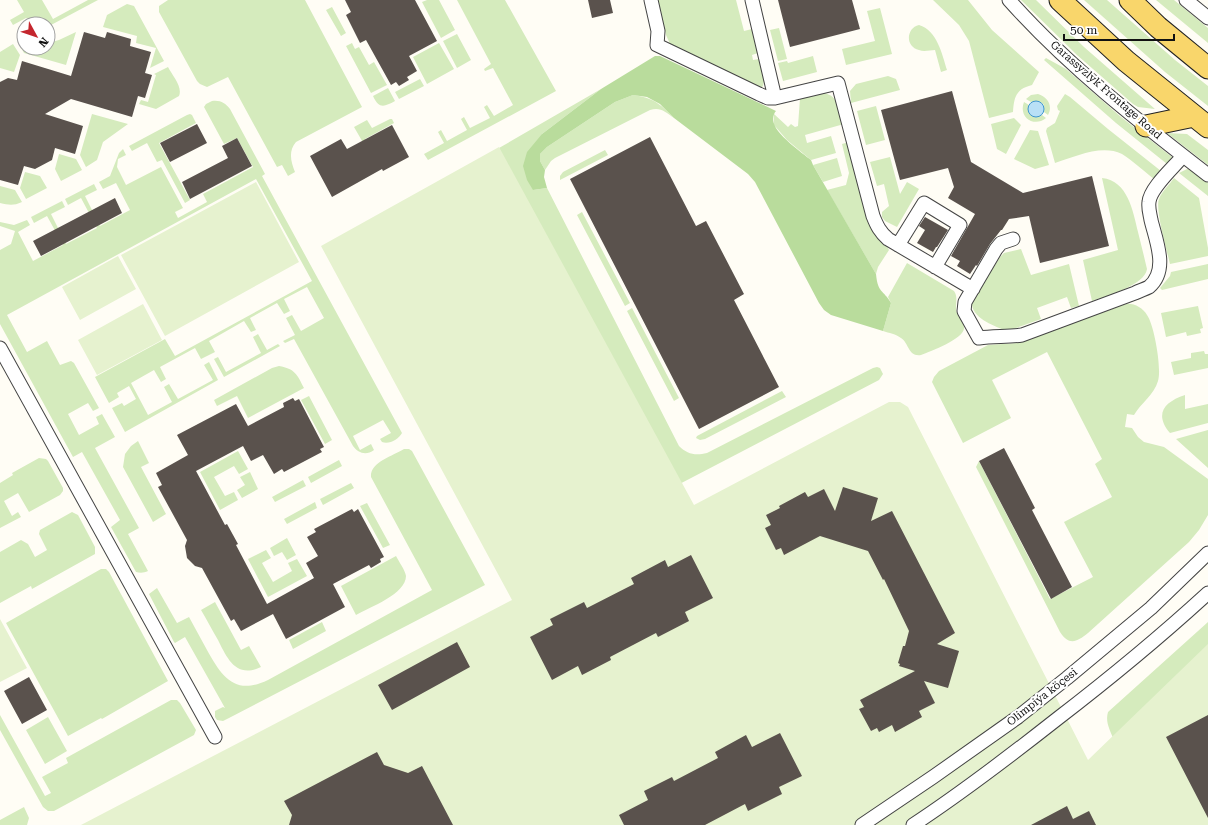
<svg xmlns="http://www.w3.org/2000/svg" width="1208" height="825" font-family="'Roboto Serif',serif">
<style>
.green{fill:#d5ebbd}
.forest{fill:#b9dc9c}
.pitch{fill:#e6f2cf}
.water{fill:#b9e0f7;stroke:#3f96cf}
.building{fill:#5a524d}
.lines{fill:none;stroke-linecap:round;stroke-linejoin:round}
.street-casing{stroke:#444;stroke-width:15}
.primary-casing{stroke:#222;stroke-width:23}
.street{stroke:#fff;stroke-width:13}
.primary{stroke:#f9d66b;stroke-width:21}
.labels{text-anchor:middle;dominant-baseline:central;stroke-width:4;stroke-linejoin:round;paint-order:stroke}
.street-label{font-size:11px;fill:#111;stroke:#fff}
</style>
<rect width="100%" height="100%" fill="#fffdf5"/>
<path class="green" d="M17,0H42L53,19L88,0H98L51,25L26,18L13,25L10,20L24,12Z
M168,0H305L362,107L296,142C288,151 291,162 295,172L288,176L282,165L277,167L228,77L207,87L200,84L197,81L159,12V6Z
M427,0H439L455,30L441,38L422,2Z
M457,0H505L556,91L428,160L424,154L444,143L438,132L441,130L447,141L467,130L461,119L464,117L470,128L490,118L484,107L487,105L494,116L513,105L493,68L485,71L484,69L491,64Z
M658,0H736L744,31L752,29L758,53L752,55L753,60L759,59L764,81L763,86L761,88L670,44L666,35Z
M933,0H968L992,30L1039,72L1032,85C1016,89 1014,97 1013,112L989,118L969,41L959,25Z
M1021,0H1036L1084,47L1155,109L1138,107L1133,104L1077,55Z
M1084,0H1107L1175,60L1208,86V106L1165,72Z
M1156,0H1174L1208,28V43Z
M127,4L134,6L164,61L150,68L156,48L136,43L137,36L103,27L107,15Z
M332,7L346,33L341,36L326,10Z
M880,8L892,54L846,65L842,49L875,41L867,11Z
M919,25C937,30 942,54 947,70L941,72L935,50C930,50 924,52 919,50C905,47 906,28 919,25Z
M779,28L787,59L778,61L770,30Z
M76,32L66,65L24,53L18,42L24,39V48H48V43L59,40Z
M457,34L471,60L457,68L443,41Z
M352,43L355,49L359,47L369,65L374,62L387,85L371,93L346,46Z
M439,43L454,69L427,84L413,57Z
M13,44L20,55L14,72L0,68V52Z
M813,56L817,72L783,81L778,63L787,61L788,63Z
M1046,58L1066,69L1121,117L1172,157L1167,164L1116,123L1044,60Z
M168,67C172,75 183,87 179,96L156,109L139,104L141,100L148,102L156,75L154,74Z
M888,76L896,79L900,90L851,103L850,91L856,84Z
M420,79L424,86L399,99L395,92Z
M388,88L395,101C384,107 379,109 373,96Z
M601,89L542,134L533,190L547,188L679,446C687,454 695,456 707,453L873,368L877,367L880,368L883,374L879,380L645,502L499,148Z
M824,93C839,96 840,111 844,124L805,135L807,143L831,136L836,153L811,160L787,140L774,125V114L788,127L791,124L795,127L798,126L800,98Z
M1038,94C1048,97 1053,106 1048,115L1044,112V105C1039,100 1037,101 1031,102L1026,99L1031,95Z
M1065,94L1070,97L1108,129L1161,171L1154,179C1144,171 1133,161 1122,154C1101,144 1075,157 1055,163L1046,131L1047,128L1055,123L1060,111L1058,110L1057,106Z
M633,95C654,98 659,103 674,118C665,112 661,107 650,110L555,158L551,161L545,170L540,161V154L547,147L615,102Z
M212,101C221,100 225,103 230,109L265,174L262,176L402,433C399,439 389,445 382,442L380,439L391,433L383,420L353,436L360,450L371,444L374,450C366,456 358,453 353,446L294,339L285,343L283,341L295,335L286,318L292,315L301,331L324,318L307,287L284,299L290,311L284,314L277,303L250,318L256,330L251,332L244,321L209,341L215,352L201,359L195,348L160,367L166,379L161,382L154,370L131,383L148,415L172,402L164,387L169,384L178,399L213,380L204,365L209,362L218,380L125,432L112,408L122,403L124,406L136,399L129,386L117,393L119,397L109,403L95,377L165,339L175,356L312,281L256,179L7,315L27,352L47,341L60,365L71,361L74,363L99,408L93,411L88,403L68,414L79,435L99,424L96,417L102,414L115,437L95,448L139,528L128,534L148,571C144,573 140,573 136,572L111,527L120,520L82,452L73,457L0,324V250L11,244L15,231L0,226V222L14,225L27,220L30,225L18,232L33,261L63,245L47,216L34,223L31,217L62,201L65,207L51,214L66,244L97,228L81,198L68,205L65,199L94,184L97,190L85,196L100,226L130,210L116,183L103,189L99,182L110,176L119,153L123,149L126,155L118,159L117,167L126,185L161,167L183,208L175,212L178,218L207,202L203,194L253,167L237,138L224,144L204,107L206,104Z
M1024,102L1029,105V113L1039,116L1042,115L1046,118C1034,128 1018,117 1024,102Z
M876,106L885,140L866,145L857,111Z
M92,114L128,124L103,142L97,160L86,167L80,155Z
M190,114L192,115L196,123L159,143L190,200L185,203L162,160L157,162L147,143L132,151L129,146L187,115Z
M1014,118L1021,125L1006,154L997,149L991,124Z
M390,119H392L394,123L365,139L368,145L365,146L354,127L367,120L372,128Z
M1030,130L1038,131L1049,165L1035,169L1014,159Z
M1167,133L1187,134L1208,150V165Z
M849,142L872,230L886,245L889,250L878,267L876,274L827,190L846,185L849,173L842,144Z
M605,150L608,155L560,180V176L563,172Z
M59,154L76,159L82,170L61,181L55,169Z
M890,157L900,194L907,182L919,189L897,227L885,221L882,217V212L889,206L884,184L877,186L870,162Z
M837,158L842,176L823,182L813,165Z
M1187,169H1191L1208,183V196L1179,173Z
M25,172L40,176L47,188L26,199L20,188Z
M1102,178C1128,181 1133,211 1138,232C1141,244 1144,256 1147,269C1145,285 1107,296 1092,301L1083,260L1118,250Z
M1174,178L1199,198L1208,248V256L1170,264C1167,251 1155,209 1159,199C1162,191 1170,184 1174,178Z
M0,186L15,190L22,202C13,206 9,205 0,203Z
M582,212L630,303L625,306L577,215Z
M1021,249L1031,275L1069,264L1079,306L1071,308L1067,297L1037,308L1041,319L1008,331L1004,330C992,325 970,317 972,301L1000,257L1004,253Z
M907,263L954,291C959,298 954,306 957,313C959,318 964,321 964,327C966,338 931,351 921,355C908,357 909,343 901,338C896,334 889,333 883,331L891,303L888,297Z
M1208,264V279L1162,290L1160,288L1170,276L1171,272Z
M1126,304C1134,303 1143,308 1147,315C1154,324 1162,369 1158,381C1154,395 1141,403 1134,415L1127,414L1125,427L1132,428L1138,437L1144,442L1164,447L1208,479V515L1199,530L1189,542L1088,633C1077,642 1069,646 1060,632L976,467L979,461L1050,599L1093,577L1064,522L1112,497L1095,464L1102,459L1047,352L992,380L1011,418L963,443L932,382L934,377L939,371L988,345L1018,343Z
M1198,306L1203,328L1200,329L1201,333L1187,336L1186,332L1166,337L1161,313Z
M632,308L679,398L674,401L627,311Z
M258,334L267,350L278,344L280,346L224,377L214,359L218,357L226,372L261,353L253,337Z
M1204,351L1205,354H1208V368L1174,375L1171,362L1191,358V353Z
M279,366C295,369 297,374 304,388L248,418L237,396L217,406L214,400L272,368Z
M782,391L786,397L705,439L700,440L696,438L697,436Z
M1185,395V409L1208,404V423L1170,433C1154,414 1164,402 1185,395Z
M309,396L332,440L325,444L301,400Z
M1208,430V468L1176,439Z
M138,441L149,463L141,467L166,514L153,522L123,467L125,454L131,446Z
M404,449H409L412,451L485,585L229,718L223,721L217,720L215,717V711L223,707L225,708L185,637L175,643L174,642L149,594L157,588L177,623L189,617C195,628 201,639 207,650C222,677 235,696 268,680L432,590L371,477C370,462 393,456 404,449Z
M238,451L248,469L239,474L234,466L214,477L225,496L234,492L238,500L220,510L200,472Z
M39,458L46,459L48,461L63,488V491L60,495L29,512L18,493L4,501L12,516L18,512L21,517L0,528V483L13,475L12,473Z
M339,460L342,466L311,483L308,477Z
M250,472L258,489L242,498L237,490L245,485L240,477Z
M303,480L306,486L275,502L272,497Z
M351,483L354,488L323,505L320,499Z
M315,502L317,508L287,524L284,519Z
M367,503L390,545L383,548L360,506Z
M72,512L78,515L95,547V554L32,589L31,586L0,603V552L21,540L28,544L35,557L47,550L39,534L40,530Z
M287,538L296,555L287,560L282,552L274,556L270,548Z
M266,550L271,558L262,563L273,582L292,571L288,563L297,559L307,576L268,597L248,559Z
M396,556C399,562 405,570 406,576C406,594 370,607 356,615L341,586Z
M101,569H106L109,572L168,681L102,719L101,718L68,736L6,623Z
M215,602L241,650L249,646L261,667C236,679 227,658 218,640C212,630 207,620 201,610Z
M322,622L326,631L293,649L289,640Z
M1208,622V659L1114,740C1110,730 1105,722 1108,712Z
M171,700H177L180,703L196,730L194,735L54,811H48L43,807L0,730V715L45,796L51,793L42,777L68,763L66,758Z
M48,717L67,751L45,764L26,730Z
M24,807L29,818L27,825H0V820Z"/>
<path class="forest" d="M655,56H660L776,111C773,114 772,121 775,126C779,136 802,153 811,160L813,165L876,274C878,294 883,289 891,303L883,331L831,315L824,310L819,303L755,182L748,174L674,118L660,104L647,97L633,95L615,102L547,147L540,154V161L545,170L544,177L547,188L533,190L527,180L523,166L527,152L542,134L601,89Z"/>
<path class="pitch" d="M499,147L694,505L889,402H900L908,407L1088,760L1208,644V825H81L512,600L321,246Z
M256,182L299,262L165,336L121,255Z
M118,256L136,289L80,320L62,287Z
M143,304L162,340L97,375L78,340Z
M0,619L27,668L0,682Z"/>
<path class="water" d="M1028 109a8 8 0 1 1 16 0a8 8 0 1 1-16 0Z"/>
<path class="building" d="M345,0H415L437,41L409,56L417,71L407,77L409,80L399,86L396,82L391,85L366,40L360,43L346,15L351,12Z
M588,0H610L613,13L592,18Z
M778,0H852L860,29L790,47Z
M84,32L105,38L107,32L131,39L130,46L151,52L145,73L152,75L145,98L138,96L132,117L71,99L45,114L83,126L75,154L55,148L52,160L35,169L24,166L18,185L0,180V82L8,78L17,80L22,61L71,76Z
M952,91L971,162L1023,193L1092,176L1109,246L1040,263L1029,216L1009,219L1002,230H1001L990,244L977,266L976,265L970,274L957,266L960,261L951,256L975,214L948,198L954,187L948,168L900,180L881,110Z
M197,124L207,143L170,162L160,143Z
M392,125L409,157L383,171L382,169L332,197L310,156L341,139L347,149Z
M650,137L696,226L706,221L744,294L734,300L779,387L699,429L570,179Z
M237,138L252,166L190,199L182,182L228,158L222,146Z
M115,198L122,213L41,256L33,241Z
M925,217L948,230L937,247H936L933,252L917,243L925,230L919,226Z
M293,398L295,401L299,399L324,447L320,449L322,452L284,472L282,469L274,474L263,455L251,461L243,446L196,471L225,525L227,524L238,544L236,545L267,604L314,578L306,563L318,556L307,537L316,532L314,529L352,509L354,512L358,509L384,557L380,559L381,562L371,568L369,565L333,584L345,607L286,639L273,614L241,631L234,619L231,621L202,568L195,566L187,558L185,546L187,540L158,487L162,485L156,473L188,455L177,435L236,404L248,426L284,407L283,403Z
M1004,448L1035,508L1032,510L1072,587L1051,599L979,461Z
M843,487L878,498L871,521L892,511L955,633L937,644L959,651L948,688L924,681L935,703L919,711L922,717L895,732L892,725L879,732L877,728L871,731L859,709L864,707L860,700L915,671L899,666L900,664L898,663L903,646H905L909,631L884,579L883,580L868,551L820,536L784,555L781,548L776,550L765,528L771,525L766,515L780,508L779,506L805,492L808,497L824,489L835,511Z
M691,555L713,598L685,612L689,621L658,637L656,633L610,657L611,660L582,675L578,666L552,680L530,637L553,625L550,619L584,602L587,608L634,584L631,578L665,560L668,567Z
M457,642L470,667L392,710L378,685Z
M29,677L47,710L22,724L4,691Z
M1208,715V818L1166,737Z
M780,733L802,776L779,787L782,794L748,811L745,804L705,825H624L619,815L648,800L644,791L672,777L674,781L718,758L715,752L746,735L752,747Z
M377,752L384,765L408,773L422,766L453,825H289L292,815L284,801Z
M1067,806L1073,819L1089,811L1096,825H1031Z"/>
<g class="lines">
<g class="street-casing">
<path id="street" d="M651,0L658,31L657,45L759,94L768,98H775
M752,0L775,98L838,83L873,216C877,226 880,232 888,239L973,289
M1009,0C1068,66 1138,121 1208,175
M1186,0L1208,18
M1013,239L1001,243L996,249L965,302L964,311L979,338C993,336 1008,337 1022,335L1135,293C1139,291 1145,289 1149,287C1169,270 1156,241 1151,220C1150,214 1148,208 1149,202C1150,188 1174,167 1183,156
M898,245L924,203L960,225L935,267
M0,348L215,737
M862,825L933,777L1018,717L1067,678L1151,608L1208,553
M913,825C963,792 1010,756 1057,719C1109,679 1160,637 1208,593"/>
</g>
<g class="primary-casing">
<path id="primary" d="M1060,0L1126,61L1208,127
M1130,0L1158,27L1208,68
M1146,126L1194,116"/>
</g>
<use href="#street" class="street"/>
<use href="#primary" class="primary"/>
</g>
<g class="labels">
<g class="street-label">
<text transform="translate(1106 90) rotate(41)">Garassyzlyk Frontage Road</text>
<text transform="translate(1042 697) rotate(-38)">Olimpiýa köçesi</text>
</g>
</g>
<g transform="translate(36 36) rotate(130)"><circle r="19" fill="#ffffff" stroke="#a0a0a0"/>
<path d="M0-3L7 15L0 10L-7 15Z" fill="#c4262e"/>
<text y="-6" font-size="11" font-weight="bold" text-anchor="middle" fill="#111111">N</text>
</g>
<path d="M1064 34v6h110v-6" fill="none" stroke="#111111" stroke-width="2"/>
<text x="1070" y="34" font-size="12" fill="#111111" stroke="#ffffff" stroke-width="3" paint-order="stroke">50 m</text>
</svg>
